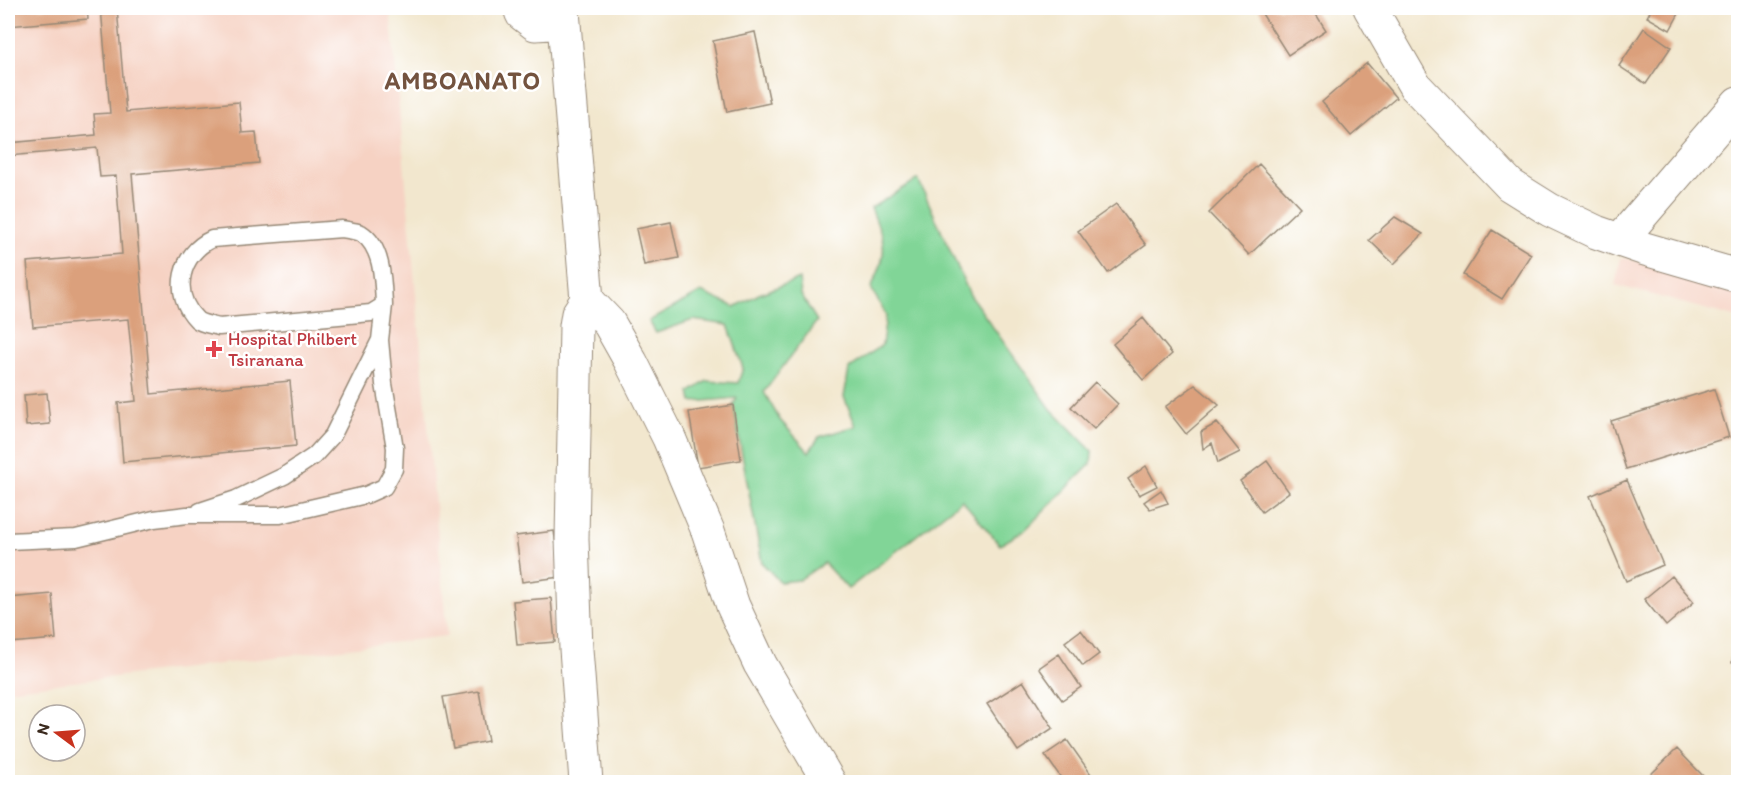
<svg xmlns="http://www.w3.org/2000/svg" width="1746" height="790" font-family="Itim,sans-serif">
  <rect width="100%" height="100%" fill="#fff"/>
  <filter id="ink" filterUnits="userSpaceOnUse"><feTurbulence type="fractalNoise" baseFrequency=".0167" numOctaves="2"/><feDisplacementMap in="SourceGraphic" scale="12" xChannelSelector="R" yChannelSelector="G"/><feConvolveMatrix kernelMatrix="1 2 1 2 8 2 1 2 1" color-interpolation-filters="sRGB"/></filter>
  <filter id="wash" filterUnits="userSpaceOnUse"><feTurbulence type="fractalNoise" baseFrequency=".008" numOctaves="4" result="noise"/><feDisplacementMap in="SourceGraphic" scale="24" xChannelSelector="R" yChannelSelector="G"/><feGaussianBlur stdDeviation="1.35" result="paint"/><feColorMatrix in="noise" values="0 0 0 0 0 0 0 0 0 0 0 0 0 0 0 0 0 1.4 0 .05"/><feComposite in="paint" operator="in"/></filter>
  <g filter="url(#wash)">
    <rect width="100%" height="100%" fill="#f2e7ce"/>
    <!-- built -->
    <path fill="#f6d2c3" d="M8,8h382l57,628 -439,54z
      M1621,257l117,32v29l-123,-33z"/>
    <!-- green -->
    <path fill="#81d597" stroke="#5e805a" stroke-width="1.5" d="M918,179l52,116 81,114 41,42 -1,13 -66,66 -25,15 -38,-45 -114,89 -24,-26 -25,17 -19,2 -18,-19 -29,-158 4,-7 -45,4 -2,-10 17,-11 31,2 5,-15 -15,-43 -35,-5 -37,13 -7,-12 52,-29 34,15 24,-13 40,-15 2,16 16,26 -53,71 16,28 29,32 10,-15 37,-11 -12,-29 5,-28 33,-24 4,-30 -15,-27c18,-36 15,-43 0,-80z"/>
    <g id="blocks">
      <!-- building -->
      <path fill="#dba07b" d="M8,8h79l1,11 -80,7z
        M101,8h16l9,104 113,-10 3,31 14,-1 3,31 -127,11 19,220 139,-13 6,65 -173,16 -5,-59 18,-2 -8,-82 -95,8 -6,-65 95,-8 -6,-78 -16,1 -3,-29 -89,8v-13l88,-8 -2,-21 16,-1z
        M1262,8h50l14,22 -38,25 -29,-46z
        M1652,8h30l-12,22 -23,-13z
        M1644,28l27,19 -25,37 -27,-18z
        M755,32l15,71 -43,9 -14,-71z
        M1367,63l29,35 -45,38 -29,-34z
        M1259,164l41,43 -51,48 -40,-42z
        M1116,204l30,41 -38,28 -30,-42z
        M1395,217l28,17 -29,30 -25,-24z
        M671,222l8,36 -35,7 -8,-36z
        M1492,230l39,24 -29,45 -39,-24z
        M1143,318l29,36 -29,26 -30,-36z
        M1095,382l23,22 -24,25 -23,-22z
        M1195,385l24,20 -33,29 -21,-27z
        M1714,389l15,48 -103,32 -15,-48z
        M47,393l3,31 -24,2 -2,-31z
        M733,405l8,55 -43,7 -9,-55z
        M1217,423l23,29 -22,11 -6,-20 -9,6 -2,-17z
        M1267,461l22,31 -27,20 -22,-31z
        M1146,466l11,20 -18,9 -11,-16z
        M1627,480l36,85 -37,16 -36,-85z
        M1161,490l7,13 -18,6 -6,-7z
        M554,531l6,46 -38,5 -6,-46z
        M1672,576l22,26 -28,24 -22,-27z
        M52,594l4,45 -47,4 -1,-45z
        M551,598l4,44 -38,3 -4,-44z
        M1081,630l18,24 -16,12 -18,-24z
        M1735,641l3,1v22l-6,-1z
        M1059,654l22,33 -19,13 -23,-32z
        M1023,681l30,47 -35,23 -31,-47z
        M479,691l9,50 -35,7 -10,-51z
        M1067,740l26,37 -8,5h-21l-19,-27z
        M1677,749l29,30 -3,3h-51l-5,-4z"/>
    </g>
  </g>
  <g filter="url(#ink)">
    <use href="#blocks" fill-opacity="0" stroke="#968876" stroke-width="1.5"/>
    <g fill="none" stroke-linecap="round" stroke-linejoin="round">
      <!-- service casing -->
      <g stroke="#968876" stroke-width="19">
        <path id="service" d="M342,229c5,1 14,2 19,4 22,14 22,49 23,72l-13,8 -152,14c-7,-2 -17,-3 -22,-7 -27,-27 -16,-67 15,-81z
          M200,511l36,-12 48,-23 30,-20 19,-21 47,-95 4,-35
          M8,541l68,-3 78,-19 33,-4h93l86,-20 18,-8 10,-18 1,-21 -11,-64 -4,-44"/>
      </g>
      <!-- minor casing -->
      <g stroke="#968876" stroke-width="35">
        <path id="minor" d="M520,8l2,6 13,10 16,-1 12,-15
          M1370,8l45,78 95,99 40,25 46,22 49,17 93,27
          M563,11l24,289 22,23 22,39 38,76 39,93 25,75 27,58 69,118
          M1620,240l118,-137
          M586,782l-10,-133 -4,-110 4,-213 2,-12 9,-14"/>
      </g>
      <!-- service -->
      <use href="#service" stroke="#fff" stroke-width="16"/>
      <!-- minor -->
      <use href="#minor" stroke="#fff" stroke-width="33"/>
    </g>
  </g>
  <!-- markers -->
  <path fill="#e0444e" stroke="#fff" stroke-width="2" d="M211 340h6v6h6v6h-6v6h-6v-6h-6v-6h6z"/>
  <g text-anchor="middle" stroke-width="5" stroke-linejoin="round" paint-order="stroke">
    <!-- health labels -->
    <g font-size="18" fill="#be3a42" stroke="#fff" text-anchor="start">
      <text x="228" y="345">Hospital Philbert<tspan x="228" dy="21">Tsiranana</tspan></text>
    </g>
    <!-- district labels -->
    <g font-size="24" font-weight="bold" letter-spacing="1.5" fill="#73533f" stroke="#fff">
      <text x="463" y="89">AMBOANATO</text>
    </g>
  </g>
  <!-- margin -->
  <rect width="1746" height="790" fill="none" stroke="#fff" stroke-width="30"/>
  <!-- north arrow -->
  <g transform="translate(57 733) rotate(286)"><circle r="28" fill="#ffffff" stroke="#b1aaa5" stroke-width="1.5"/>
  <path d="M0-4.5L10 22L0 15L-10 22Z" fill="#c8321e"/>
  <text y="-9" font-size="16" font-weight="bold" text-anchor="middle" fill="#3b2a1e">N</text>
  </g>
</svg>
